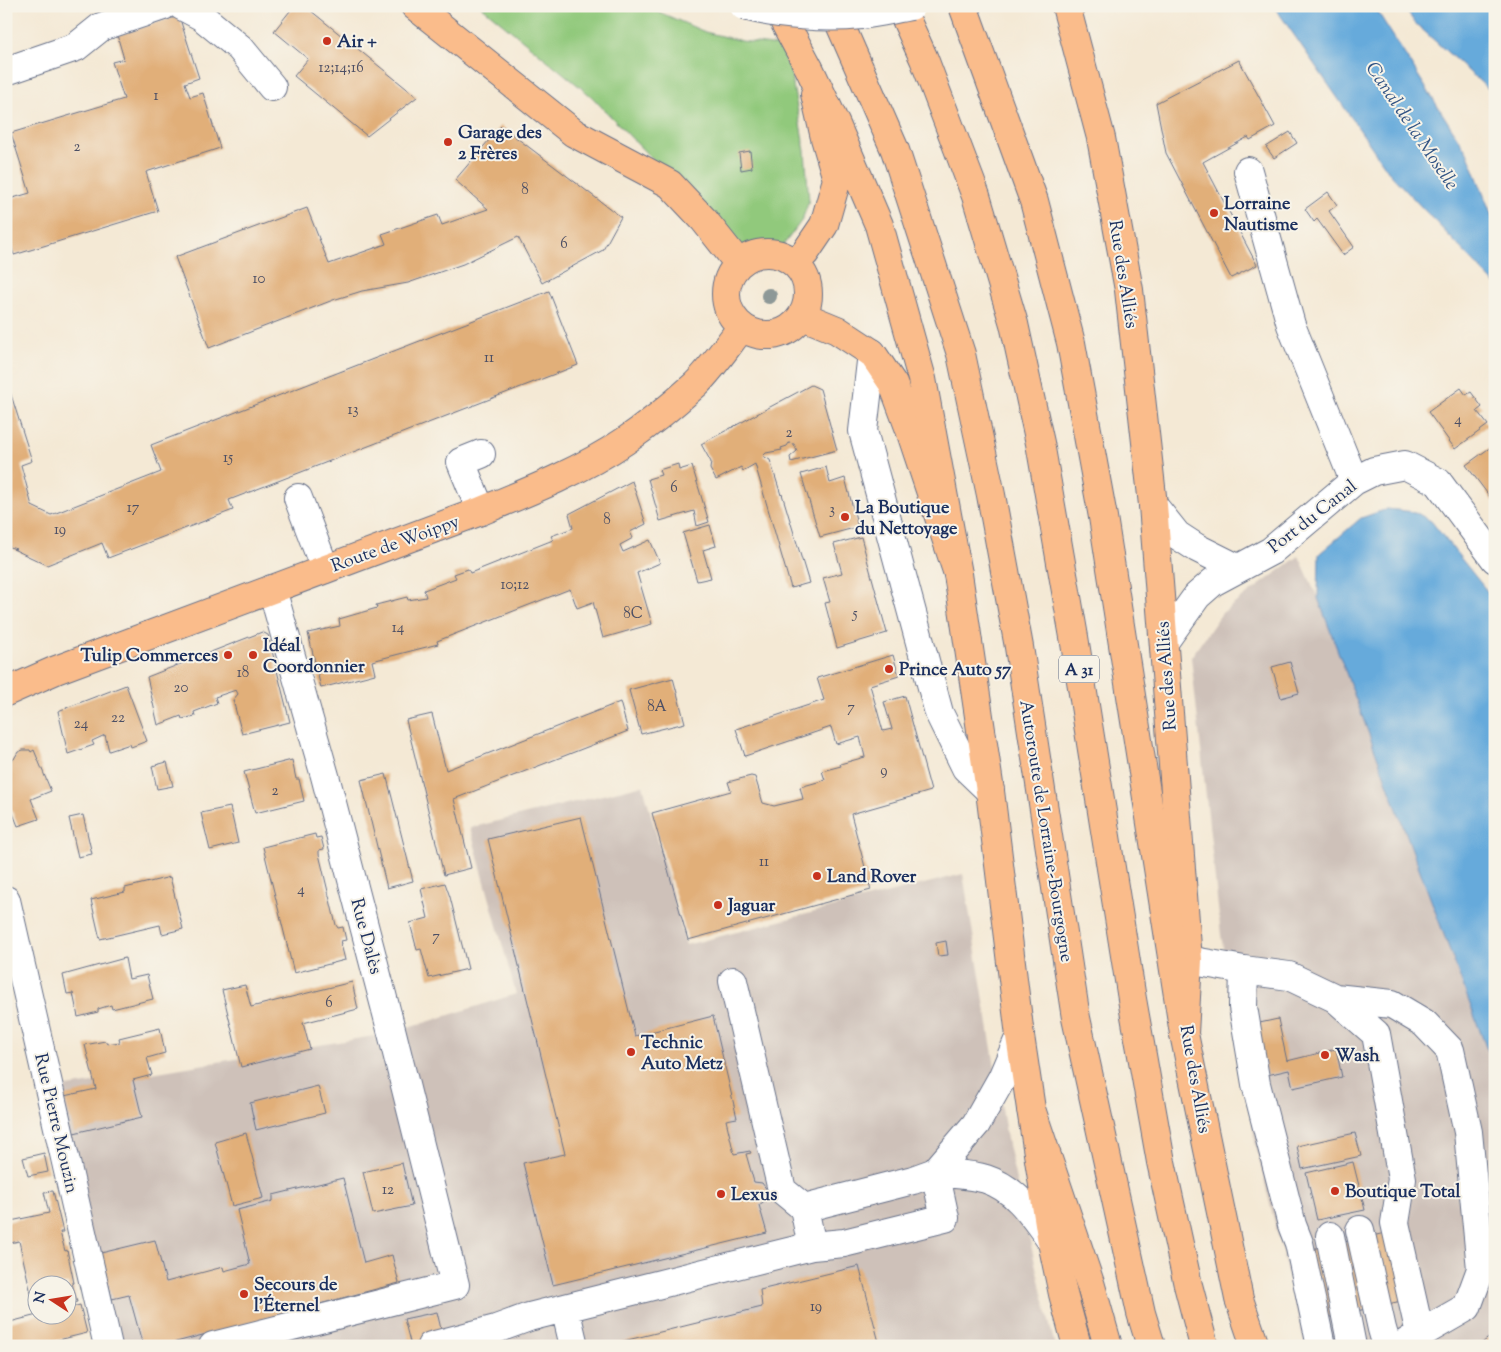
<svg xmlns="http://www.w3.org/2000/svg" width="1501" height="1352" font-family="'Sorts Mill Goudy',serif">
  <rect width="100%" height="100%" fill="#f7f3e8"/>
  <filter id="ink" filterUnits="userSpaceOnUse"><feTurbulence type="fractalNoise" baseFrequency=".02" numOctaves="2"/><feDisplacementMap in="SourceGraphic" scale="10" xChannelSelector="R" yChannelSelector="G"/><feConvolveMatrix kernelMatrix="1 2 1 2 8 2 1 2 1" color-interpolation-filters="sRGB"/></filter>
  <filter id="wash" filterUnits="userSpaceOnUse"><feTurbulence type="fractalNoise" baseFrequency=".0096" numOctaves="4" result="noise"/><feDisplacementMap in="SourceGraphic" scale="20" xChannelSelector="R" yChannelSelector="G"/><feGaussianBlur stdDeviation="1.12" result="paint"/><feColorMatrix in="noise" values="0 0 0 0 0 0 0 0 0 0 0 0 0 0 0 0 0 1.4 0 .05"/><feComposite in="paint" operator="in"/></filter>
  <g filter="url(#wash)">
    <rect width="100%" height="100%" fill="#f4e9d5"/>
    <!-- industrial -->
    <path fill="#cec1b9" d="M1299,556l19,42 168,449 9,14v285h-190l-49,-199 -35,-212 -30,-278 31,-44z
      M643,785l43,160 277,-71 45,271 34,148 13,53h-950l-49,-257 336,-56 124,-39 -46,-166z"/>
    <!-- green -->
    <path fill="#91c97b" stroke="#567c6c" d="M481,6h164l60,26 37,9 44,6 19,104 4,50 -7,19 -26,35 -24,-9 -24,4 -49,-63 -88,-91z"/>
    <!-- water -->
    <path fill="#66aadb" stroke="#406c9c" d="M1274,6h100l94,148 27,70v60l-104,-109z
      M1403,6h92v89l-80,-72z
      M1387,509l28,3 16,9 64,80v460l-9,-14 -168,-449 1,-44 42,-36z"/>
    <g id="blocks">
      <!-- building -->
      <path fill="#e1af79" d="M294,6h11l112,91 -50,39 -73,-60 14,-17 -34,-28z
        M179,16l20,62 -14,5 5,14 13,-4 17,55 -74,24 12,39 -144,44 -8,-25v-30l24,-7 -19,-60 113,-34 -12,-37 12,-3 -7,-24z
        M1239,60l36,66 -25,14 -2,-3 -45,25 54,103 -26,13 -65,-125 -10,-50z
        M501,126l120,91 -18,33 -61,33 -24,-46 -55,27 -55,19 -46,8 -29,9 -124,48 -34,-91 132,-49 22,56 57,-20 -4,-10 56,-19 4,10 46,-16 -33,-29z
        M1290,132l7,11 -23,15 -8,-11z
        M750,151l2,17 -11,2 -2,-17z
        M1328,192l9,13 -8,6 25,36 -11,8 -26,-36 -3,3 -9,-13z
        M549,291l29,74 -349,135 4,10 -125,48 -6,-15 -55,22 -34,-16h3l-10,-3v-167l26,82 -11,4 11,41 19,9 110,-43 -10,-27z
        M811,385l9,4 17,61 -46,12 -1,-5 7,-6 -3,-7 -5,-1 -2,3 -6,2 1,2 -16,3 -3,3 7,4 11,35 1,-1 27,89 -18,5 -36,-124 -12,7 -2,-4 -25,13 -6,-11 1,-7 -10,-18z
        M1461,388l5,7 5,-3 11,15 -5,4 11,14 -33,24 -27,-37z
        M1495,444v56l-2,1 -27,-36z
        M678,464l1,6 13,-4 17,56 -12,4 -3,-15 -34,10 -12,-42 13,-4 -2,-5z
        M826,467l4,16 15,-5 13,49 -38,10 -19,-63z
        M632,481l14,43 -16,8 3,6 -13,7 3,7 27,-12 10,23 -23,10 15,51 -49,14 -10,-36 -16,6 -7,-19 -133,52 1,3 -66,17 3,13 -54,14 -13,-55 32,-7 -1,-7 38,-11 -1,-3 31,-8 1,3 18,-3 -2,-7 32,-12 -2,-4 14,-5 2,4 83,-33 -2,-4 22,-8 -4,-14z
        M710,525l6,21 -13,4 8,28 -14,3 -14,-48z
        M861,537l26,96 -50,15 -12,-45 5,-1 -7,-24 19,-5 -8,-29z
        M262,632l6,3 22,87 -48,12 -9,-34 5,-6 -2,-4 -21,7 2,6 -23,9 1,4 -13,3 -1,-3 -23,9 -11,-48z
        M893,655l6,21 -29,9 13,46 9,-2 -8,-27 21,-6 26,95 -80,23 20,76 -183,50 -36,-127 79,-22 -3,-9 23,-6 4,1 8,26 11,3 29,-7 -3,-12 25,-7 -3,-9 19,-5 -1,-2 25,-7 -5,-20 -24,7 -5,-17 -86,29 -9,-27 88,-29 -7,-22z
        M1290,662l9,31 -18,5 -9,-31z
        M673,678l12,45 -44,11 -12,-44z
        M126,685l21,56 -16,6 -1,-3 -21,7 -4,-16 -13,6 2,4 -26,9 -10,-43z
        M620,702l8,29 -174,68 17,69 -27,7 -38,-155 26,-6 14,56z
        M23,750h7l1,2 3,-2 17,41 -20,8 8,20 -21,7 -12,-30v-34l8,-3 4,-7z
        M292,760l4,19h3l5,22 -49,12 -11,-41z
        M167,762l6,24 -16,3 -5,-23z
        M386,774l27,107 -26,7 -26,-108z
        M230,807l8,36 -28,7 -9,-37z
        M83,815l9,39 -14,3 -9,-39z
        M581,817l54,219 78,-20 24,102 -11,2 8,34 16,-3 1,2 -5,1 8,28 8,1 5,7 -1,10 -7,5 8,28 -214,52 -30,-122 42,-9 -77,-315z
        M315,834l1,4 5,-1 3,12 -5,1v4l17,71 2,3 5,-1 3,13 -5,1 1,3h-1l4,16 -51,13 -31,-126z
        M170,877l13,52 -21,5 -2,-9 -60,14 -9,-39 34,-8v-4z
        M445,883l5,14 18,72 -39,9 -8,-29 -4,1 -7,-27 18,-5 -7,-29z
        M946,941l2,14 -10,1 -2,-13z
        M125,958l4,21 18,-4 6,24 -41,10 -1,-4 -13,4v3l-20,5 -5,-24 -6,1 -4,-19z
        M352,982l6,27 -55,14 7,26 -69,18 -19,-77 23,-5 6,22z
        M1278,1019l9,42 49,-12 6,28 -49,11 -4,-18 -22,5 -12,-51z
        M160,1028l5,25 -18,5 5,17 -19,5 9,37 -68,16 -10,-37 32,-7 -11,-44 20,-4 2,3 13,-2 -1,-4z
        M318,1086l7,27 -69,17 -6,-27z
        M246,1133l17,65 -31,8 -17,-64z
        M1355,1133l6,23 -59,13 -5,-23z
        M44,1153l4,19 -20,4 -5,-18z
        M1353,1162l12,48 -48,10 -11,-47z
        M402,1163l10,43 -39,8 -10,-42z
        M343,1178l21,85 28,-8 7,28 -238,63h-18l-14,-51 -17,4 -11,-46 54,-13 11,42 57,-15 1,4 26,-7 -13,-54 36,-9v-6z
        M53,1191l10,41h-3l5,19 2,-1 7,33h-2l5,19 -9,2v-20h-30v27h-3l-16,-70 -13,3v-22l43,-9 -5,-21z
        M1395,1231l15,68 -93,21 -15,-69z
        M859,1266l21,80h-277l159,-39 -2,-17z
        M80,1305l7,28 -53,13h-28v-23l35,-9h27v-6z
        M437,1312l8,34h-34l-7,-27z
        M1495,1333v13h-17z"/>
    </g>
  </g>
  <g filter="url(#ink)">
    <use href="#blocks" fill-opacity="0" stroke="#677088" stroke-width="1"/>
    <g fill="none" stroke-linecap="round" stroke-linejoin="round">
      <!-- minor casing -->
      <g stroke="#677088" stroke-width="30">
        <path id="minor" d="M182,6l19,10 39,32 32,39
          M6,71l70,-24 25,-20 62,-21
          M1248,171l43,154 63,156
          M872,353l-9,78 76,282 27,55 24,23
          M481,454l-20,8 20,49
          M298,498l27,71
          M1153,505l24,30 20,13 40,20
          M1164,642l33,-46 16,-14 58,-31 83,-70 20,-10 31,-6 33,17 57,77
          M6,900l102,446
          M1188,960l56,10 -1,37 13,77 36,141 7,18 22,103
          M1244,970l45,6 46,22 41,36 26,145 -7,44 25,111 -19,12
          M733,981l49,209 22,18
          M1335,998l57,6 32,19 26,27 18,82 13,137 -14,38 -47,27
          M935,1172c16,2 35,2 51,7 31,10 48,38 66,63
          M1360,1230l22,99 5,17
          M1330,1236l22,110
          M812,1246l-8,-38 109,-28 22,-8 41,-48 26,-46 18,-42
          M565,1308l9,38
          M213,1346l242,-61 -63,-252 -67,-257 -53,-187
          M431,1346l65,-17 33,-12 283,-71 32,-3 101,-25 -10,-46"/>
      </g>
      <!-- major casing -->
      <g stroke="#677088" stroke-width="30">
        <path id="major" d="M415,6l159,127 96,51 34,36 35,44
          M1066,6l35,132 28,152 24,215 35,455 -4,74 55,265 16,47
          M726 294a41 41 0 1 1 82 0a41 41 0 1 1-82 0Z
          M794,262l11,-9 19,-28 13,-46 -12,-41 -10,-44
          M803,316l34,14 35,23 21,31 16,43 49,147 32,217 30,245 11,73 21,133 11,52 14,52
          M6,692l50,-22 425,-159c47,-19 102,-41 144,-70 25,-17 49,-37 71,-57 17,-17 31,-38 46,-57"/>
      </g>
      <!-- highway casing -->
      <g stroke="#677088" stroke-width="30">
        <path id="highway" d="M776,6l33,62 27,57 43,100 43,154 36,195
          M832,6l63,144 66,204 30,141 28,152 57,371 65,295 10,33
          M900,6l24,53 52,137 38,128 26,119 34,194 58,362 29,163 27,123 16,61
          M963,6l71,195 37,142 32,174 81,517
          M1031,1109l60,177 17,60"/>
      </g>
      <!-- minor -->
      <use href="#minor" stroke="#fff" stroke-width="28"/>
      <!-- major -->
      <use href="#major" stroke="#fabc8b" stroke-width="28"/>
      <!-- highway -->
      <use href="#highway" stroke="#fabc8b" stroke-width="28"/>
      <!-- minor-bridge casing -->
      <g stroke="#677088" stroke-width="30" stroke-linecap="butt">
        <path id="minor-bridge" d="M744,6c34,9 82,13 117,9 16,-2 33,-6 50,-9"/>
      </g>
      <!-- minor-bridge -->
      <use href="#minor-bridge" stroke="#fff" stroke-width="28"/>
    </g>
    <!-- trees -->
    <circle fill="#8d9897" cx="769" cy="296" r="8"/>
  </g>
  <!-- markers -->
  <g fill="#c8321e" stroke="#f7f3e8" stroke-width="2">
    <circle cx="327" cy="41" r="5"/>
    <circle cx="448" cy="142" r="5"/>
    <circle cx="1214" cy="213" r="5"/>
    <circle cx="845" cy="517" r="5"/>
    <circle cx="228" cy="655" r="5"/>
    <circle cx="253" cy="655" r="5"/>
    <circle cx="889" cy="669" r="5"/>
    <circle cx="817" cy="876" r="5"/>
    <circle cx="718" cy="905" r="5"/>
    <circle cx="631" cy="1052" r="5"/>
    <circle cx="1325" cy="1055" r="5"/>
    <circle cx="1335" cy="1191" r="5"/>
    <circle cx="721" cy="1194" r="5"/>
    <circle cx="244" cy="1294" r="5"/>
  </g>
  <g text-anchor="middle" stroke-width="4" stroke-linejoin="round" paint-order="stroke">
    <!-- number labels -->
    <g font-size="15" fill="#4c4f65">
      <text x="341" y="72">12;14;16</text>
      <text x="156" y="100">1</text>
      <text x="77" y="151">2</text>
      <text x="525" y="194">8</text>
      <text x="564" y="248">6</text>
      <text x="259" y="283">10</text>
      <text x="489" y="362">11</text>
      <text x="353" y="414">13</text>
      <text x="1458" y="424">4</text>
      <text x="789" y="437">2</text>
      <text x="228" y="462">15</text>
      <text x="674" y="492">6</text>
      <text x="133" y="512">17</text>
      <text x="832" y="514">3</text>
      <text x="607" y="524">8</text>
      <text x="60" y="534">19</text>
      <text x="515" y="589">10;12</text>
      <text x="633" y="618">8C</text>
      <text x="855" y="618">5</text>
      <text x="398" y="632">14</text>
      <text x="243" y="677">18</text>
      <text x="181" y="692">20</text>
      <text x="657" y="711">8A</text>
      <text x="851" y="712">7</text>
      <text x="118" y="722">22</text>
      <text x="81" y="728">24</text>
      <text x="884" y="775">9</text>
      <text x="275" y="795">2</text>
      <text x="764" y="866">11</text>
      <text x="301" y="894">4</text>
      <text x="436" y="941">7</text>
      <text x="329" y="1007">6</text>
      <text x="388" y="1194">12</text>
      <text x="816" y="1311">19</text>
    </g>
    <!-- shield labels -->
    <rect fill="#f7f3e8" stroke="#5d6a87" stroke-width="1" x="1059" y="655.5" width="40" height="27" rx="4"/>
    <g font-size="16" font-weight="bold" fill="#1b2f5e">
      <text x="1079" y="675">A 31</text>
    </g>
    <!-- poi labels -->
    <g font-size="18" font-weight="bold" fill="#1b2f5e" stroke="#f7f3e8" text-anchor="start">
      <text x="337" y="47">Air +</text>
      <text x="458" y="138">Garage des<tspan x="458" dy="21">2 Frères</tspan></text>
      <text x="1224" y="209">Lorraine<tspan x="1224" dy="21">Nautisme</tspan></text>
      <text x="855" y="513">La Boutique<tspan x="855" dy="21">du Nettoyage</tspan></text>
      <text x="263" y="651">Idéal<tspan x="263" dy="21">Coordonnier</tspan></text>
      <text x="218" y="661" text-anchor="end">Tulip Commerces</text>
      <text x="899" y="675">Prince Auto 57</text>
      <text x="827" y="882">Land Rover</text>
      <text x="728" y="911">Jaguar</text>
      <text x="641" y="1048">Technic<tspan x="641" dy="21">Auto Metz</tspan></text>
      <text x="1335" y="1061">Wash</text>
      <text x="1345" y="1197">Boutique Total</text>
      <text x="731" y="1200">Lexus</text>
      <text x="254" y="1290">Secours de<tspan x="254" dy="21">l’Éternel</tspan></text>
    </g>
    <!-- street labels -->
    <g font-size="18" fill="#1b2f5e" stroke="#f7f3e8">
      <text transform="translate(1124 274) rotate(81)" y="6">Rue des Alliés</text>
      <text transform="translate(1312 516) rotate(-38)" y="6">Port du Canal</text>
      <text transform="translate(395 543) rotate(-20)" y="6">Route de Woippy</text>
      <text transform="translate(1166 676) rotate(-94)" y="6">Rue des Alliés</text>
      <text transform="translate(1047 831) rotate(81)" y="6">Autoroute de Lorraine-Bourgogne</text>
      <text transform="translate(367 936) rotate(75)" y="6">Rue Dalès</text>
      <text transform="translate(1196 1079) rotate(80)" y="6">Rue des Alliés</text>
      <text transform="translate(57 1123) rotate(77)" y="6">Rue Pierre Mouzin</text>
    </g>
    <!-- water labels -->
    <g font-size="19" font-style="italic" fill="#325484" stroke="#f7f3e8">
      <text transform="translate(1413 125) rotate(56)" y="7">Canal de la Moselle</text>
    </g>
  </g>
  <!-- margin -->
  <rect width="1501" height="1352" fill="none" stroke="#f7f3e8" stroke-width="25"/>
  <!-- north arrow -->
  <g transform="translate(52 1300) rotate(282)"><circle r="24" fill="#f7f3e8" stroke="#9fa5b1"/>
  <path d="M0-4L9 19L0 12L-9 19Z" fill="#c8321e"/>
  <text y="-8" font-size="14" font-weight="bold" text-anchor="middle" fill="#1b2f5e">N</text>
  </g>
</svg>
